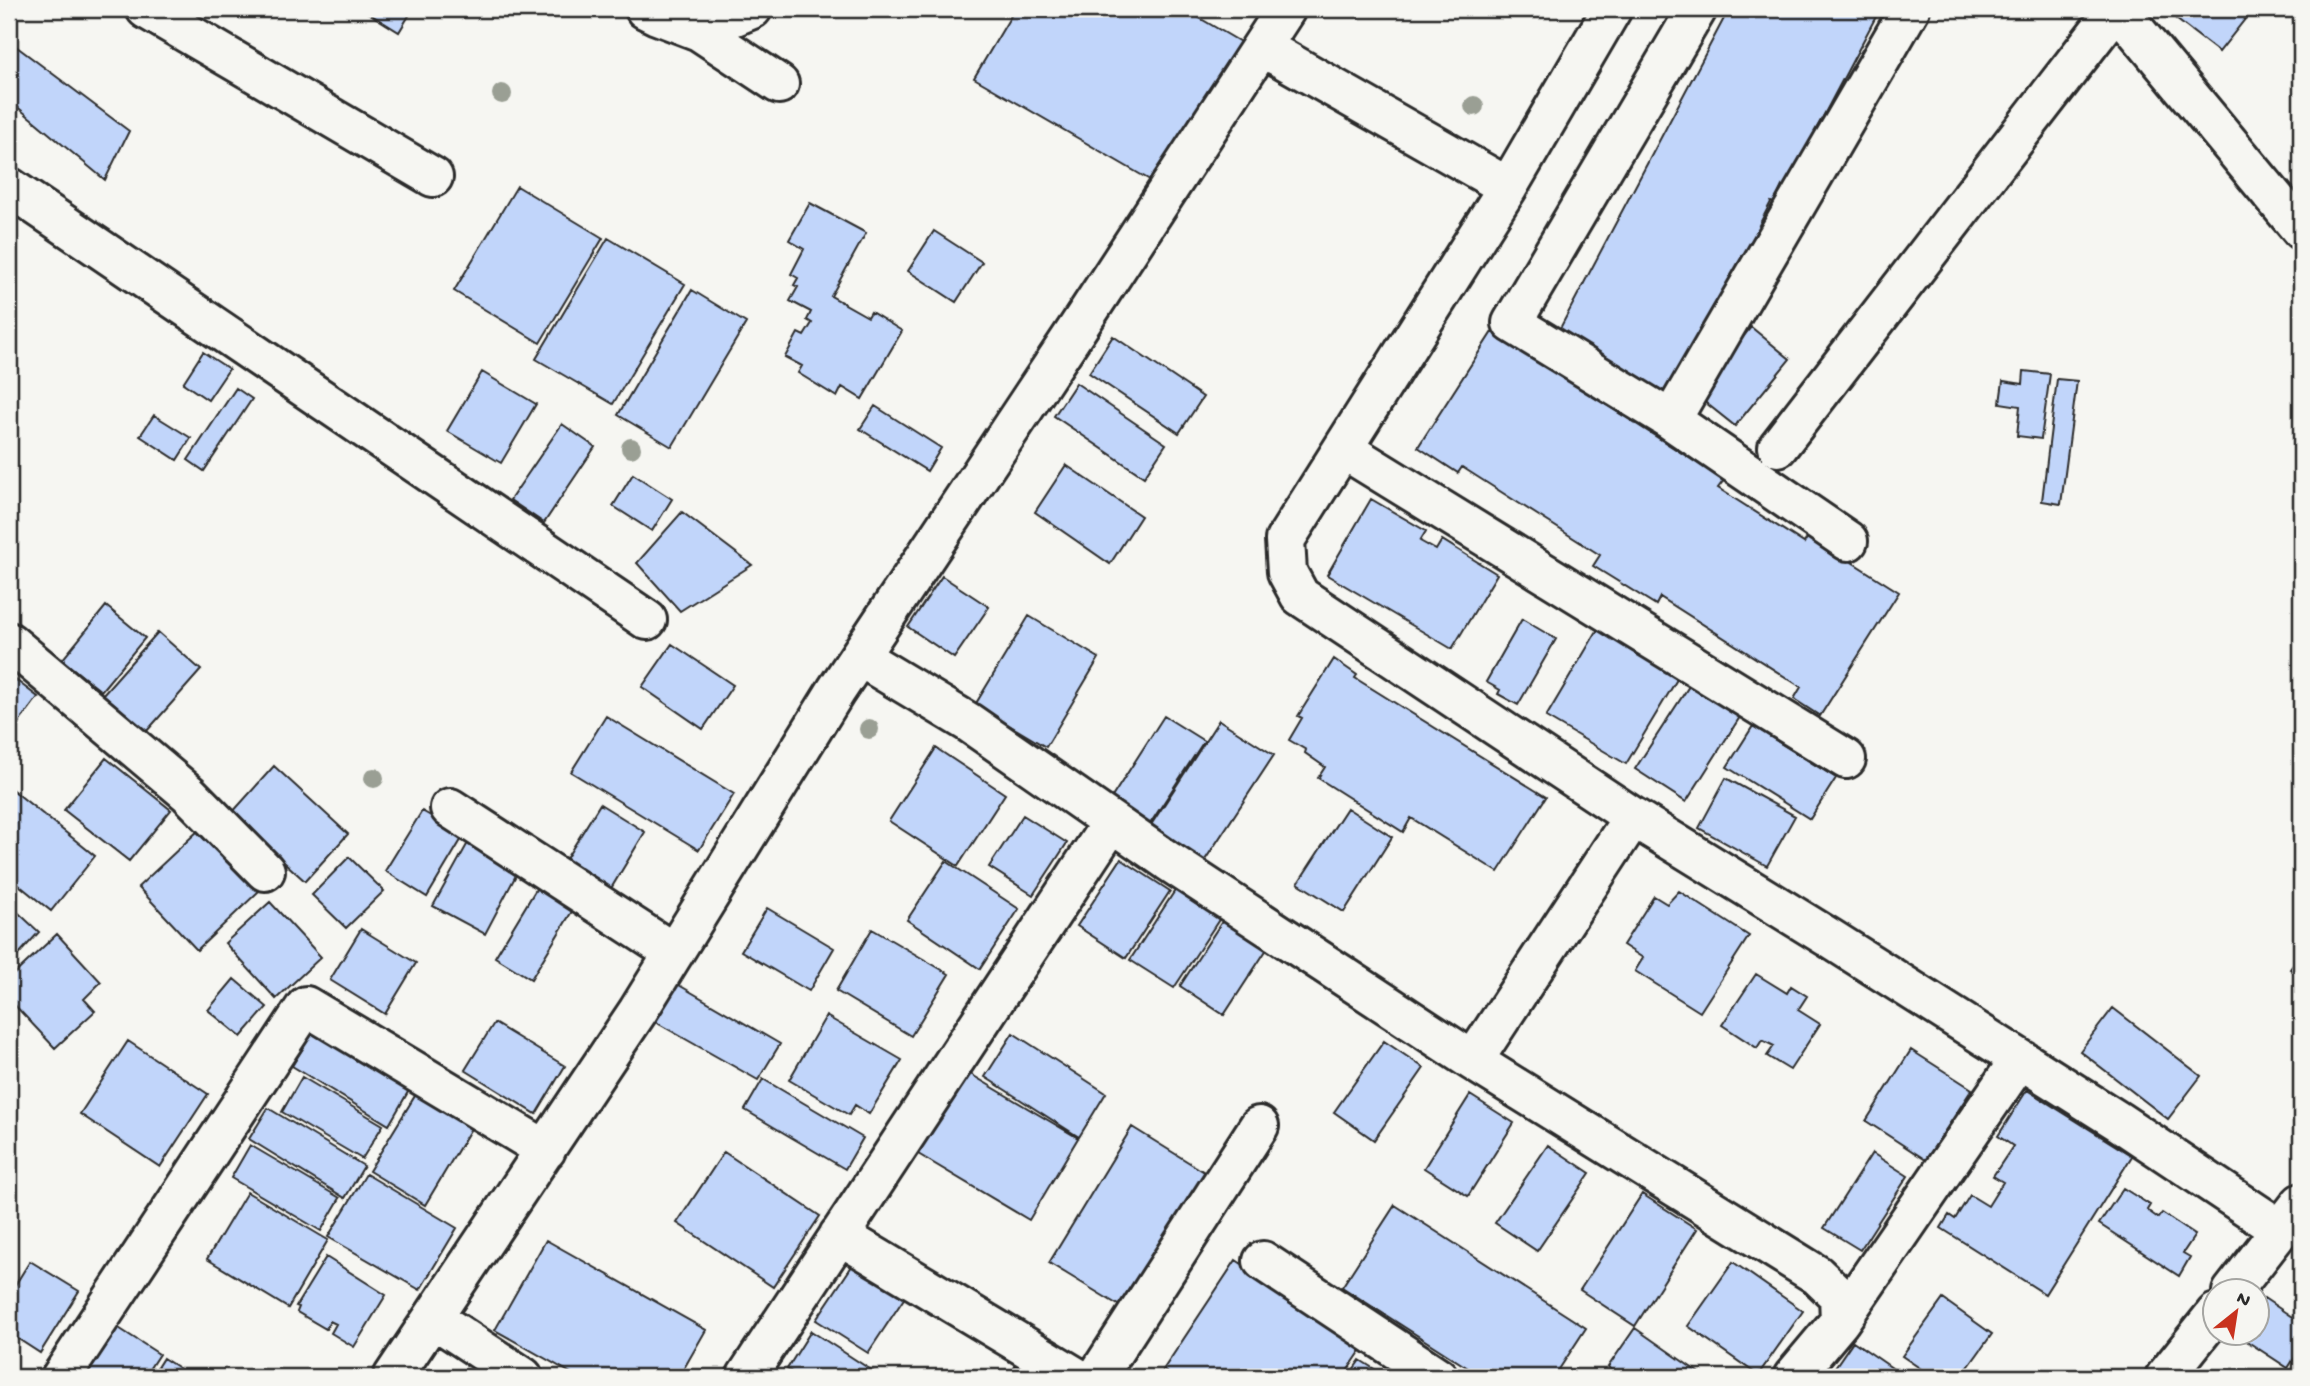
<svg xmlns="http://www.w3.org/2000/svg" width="2310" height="1386" font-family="'Gochi Hand',sans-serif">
  <rect width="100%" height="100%" fill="#f6f6f2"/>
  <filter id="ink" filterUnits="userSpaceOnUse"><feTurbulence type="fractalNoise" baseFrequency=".0143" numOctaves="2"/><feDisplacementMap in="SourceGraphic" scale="14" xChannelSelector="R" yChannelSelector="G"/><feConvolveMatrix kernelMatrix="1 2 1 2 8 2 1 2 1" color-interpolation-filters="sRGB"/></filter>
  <g filter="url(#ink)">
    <!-- building -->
    <path fill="#c1d5fa" stroke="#2b2b2b" stroke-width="2" d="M362,9h51l-14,23z
      M1015,9h169l65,38 -87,140 -188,-109z
      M1729,9h151l-82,155 -9,26 -7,-4 -8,17 -3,-1 -12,23 7,4 -97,165 -112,-60z
      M2163,9h90l-34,43z
      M9,41l120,90 -24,49 -96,-80z
      M517,186l86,52 -63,105 -86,-52z
      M810,203l56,30 -35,63 37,21 3,-5 31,19 -40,68 -20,-12 -5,10 -39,-24 4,-7 -17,-9 13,-24 6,3 8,-13 -5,-3 4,-8 -21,-11 8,-14 -4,-2 4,-7 -7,-4 13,-25 -15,-9z
      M934,231l48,31 -26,40 -48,-31z
      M608,238l77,46 -72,120 -77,-45z
      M692,290l54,33 -74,124 -54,-32z
      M1751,327l39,32 -55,67 -39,-31z
      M1492,332l232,148 -6,8 86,55 5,-8 90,57 -79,124 -26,-17 7,-12 -141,-90 -4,8 -63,-39 7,-11 -138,-88 -4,6 -40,-26z
      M1113,336l90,61 -24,36 -90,-60z
      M203,352l26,17 -21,31 -25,-17z
      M2024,371l26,3 -9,65 -24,-3 3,-30 -20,-3 3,-22 20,3z
      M482,372l54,32 -35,59 -54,-32z
      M2057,379l20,2 -16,123 -19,-3z
      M1076,383l90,61 -22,33 -90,-61z
      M236,388l16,11 -48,72 -16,-11z
      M875,406l66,42 -14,23 -67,-42z
      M154,415l37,23 -14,22 -37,-24z
      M562,424l33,23 -51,76 -34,-23z
      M1066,465l75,51 -31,48 -75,-52z
      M633,474l39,25 -20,32 -39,-25z
      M1371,499l55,32 -6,10 16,9 6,-10 55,34 -45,75 -125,-74z
      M682,512l70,53 -72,46 -43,-48z
      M942,576l47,31 -35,51 -46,-31z
      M106,606l39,32 -44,53 -39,-31z
      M1029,616l70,42 -53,89 -71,-42z
      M1522,619l34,20 -38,66 -20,-11 2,-4 -14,-8z
      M1604,619l81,47 -59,98 -80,-47z
      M158,632l43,38 -55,62 -43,-38z
      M672,644l61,41 -30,44 -61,-42z
      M1334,659l23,16 -2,3 191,119 -48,75 -87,-54 -8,14 -85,-54 7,-11 -20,-14 1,-3 -17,-10 13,-22 -4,-2z
      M9,675l29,22 -29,39z
      M1695,677l50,32 -59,93 -51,-33z
      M606,716l128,78 -35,56 -128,-78z
      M1164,716l40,25 -58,89 -39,-25z
      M1219,720l55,35 -71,108 -54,-35z
      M1753,726l83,52 -26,41 -83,-52z
      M936,748l69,46 -47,72 -69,-45z
      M106,758l65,52 -42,51 -65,-51z
      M274,766l74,68 -43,47 -74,-67z
      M1726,778l69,38 -28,50 -68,-38z
      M9,787l86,69 -44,55 -42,-34z
      M600,804l45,28 -38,63 -46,-28z
      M1347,808l45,29 -48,75 -46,-29z
      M422,811l42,24 -37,62 -42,-26z
      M1023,815l44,28 -34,52 -44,-28z
      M200,829l59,62 -62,59 -59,-63z
      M474,832l50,28 -39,74 -52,-28z
      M349,857l35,34 -38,37 -34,-33z
      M1121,859l49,32 -44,67 -49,-32z
      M946,861l73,48 -39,60 -73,-49z
      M541,881l36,22 -46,76 -36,-22z
      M1176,889l44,29 -46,70 -44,-28z
      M1679,891l70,45 -49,76 -65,-41 8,-13 -20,-13 31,-49 13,8z
      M270,902l51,55 -45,42 -51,-56z
      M9,904l30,28 -30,33z
      M767,908l67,40 -25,43 -68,-40z
      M1223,920l44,29 -43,66 -44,-29z
      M361,929l55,34 -31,51 -55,-34z
      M872,929l77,45 -38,62 -75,-45z
      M57,934l44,48 -17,17 11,12 -40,37 -46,-49v-20z
      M2301,954v24l-11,-9z
      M1756,974l31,19 4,-7 16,10 -9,14 22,14 -30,46 -23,-14 7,-10 -12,-6 -5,8 -35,-23z
      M234,979l33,28 -26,30 -33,-27z
      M672,981l108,63 -22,36 -108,-61z
      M2113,1008l88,68 -33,43 -88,-68z
      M826,1016l76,44 -33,54 -14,-9 -6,10 -60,-35z
      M494,1023l71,43 -29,48 -71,-44z
      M316,1026l96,59 -23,40 -97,-59z
      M1013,1033l93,60 -27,44 -94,-60z
      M128,1041l80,53 -48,73 -80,-53z
      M1384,1041l40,27 -50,72 -40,-28z
      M1911,1050l61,39 -46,71 -60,-39z
      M962,1069l116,69 -49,82 -116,-69z
      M302,1077l81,48 -21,34 -80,-47z
      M763,1079l100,59 -18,31 -100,-59z
      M2027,1090l105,66 -87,138 -104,-66 8,-13 6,4 15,-24 18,11 15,-24 -10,-6 20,-30 -15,-10z
      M418,1091l55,34 -48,80 -56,-34z
      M1470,1095l44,28 -46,73 -44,-28z
      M268,1108l96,58 -19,32 -96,-59z
      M1132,1127l74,46 -83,135 -74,-45z
      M250,1145l90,53 -19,33 -90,-53z
      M1548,1145l42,28 -53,78 -42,-28z
      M724,1152l96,64 -47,71 -96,-64z
      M1872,1153l36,23 -48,74 -36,-22z
      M366,1174l91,54 -37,62 -92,-53z
      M2123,1188l27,17 -3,5 11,8 4,-5 33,22 -12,18 7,4 -11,19 -80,-52z
      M247,1192l81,48 -40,68 -81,-49z
      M1642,1194l55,35 -62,97 -55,-36z
      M1395,1205l191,123 -32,49h-72l-140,-90z
      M546,1240l160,90 -27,47h-101l-83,-47z
      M326,1257l60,38 -32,52 -23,-14 5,-9 -6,-3 -4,8 -29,-17 2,-5 -3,-1z
      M1236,1260l128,86 -21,31h-169l-11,-7z
      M30,1261l49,30 -39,62 -31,-20v-38z
      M1733,1262l70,49 -45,64 -70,-49z
      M854,1263l51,34 -37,56 -52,-33z
      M2264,1298l37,25v25l-13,20 -49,-32 1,-2h18v-26z
      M1943,1299l49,35 -31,43h-28l-31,-21z
      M114,1325l45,29 -15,23h-64z
      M1635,1328l70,49h-83l-14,-10z
      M811,1331l71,46h-82l-13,-8z
      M1853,1341l52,36h-68l-6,-4z
      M163,1358l30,19h-42z
      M1020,1359l26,18h-38z
      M1360,1360l27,17h-39z"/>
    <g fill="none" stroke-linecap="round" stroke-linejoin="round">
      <!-- minor casing -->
      <g stroke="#2b2b2b" stroke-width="44">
        <path id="minor" d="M146,9l287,168
          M645,9l12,6 42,16 80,53
          M1612,9l-104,178 -223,353 2,32 13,24 333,221 198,122 287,182 162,108
          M1697,9l-185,314 159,97 177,121
          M2118,9l183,221
          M699,31l53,-22
          M1262,47l246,140
          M9,187l638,433
          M1671,420l239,-411
          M1778,447l338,-438
          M1343,449l503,310
          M9,642l179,151 77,78
          M860,657l108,65 200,139 305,200 344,214 22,21 1,25 -47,56
          M450,808l224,145
          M1473,1061l160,-244
          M839,1235l237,142
          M1263,1261l175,116
          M2232,1292l69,-89
          M433,1318l90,59
          M1840,1321l180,-262
          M61,1377l245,-371 240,144
          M393,1377l245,-366 198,-320 243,-365 207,-317
          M746,1377l366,-555
          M1097,1377l162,-251
          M2165,1377l51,-64"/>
      </g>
      <!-- minor -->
      <use href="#minor" stroke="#f6f6f2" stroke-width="38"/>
    </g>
    <!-- trees -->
    <g fill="#9a9f94">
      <circle cx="502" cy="94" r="10"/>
      <circle cx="1474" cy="106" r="10"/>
      <circle cx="631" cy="448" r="10"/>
      <circle cx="869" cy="729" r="10"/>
      <circle cx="374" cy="778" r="10"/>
    </g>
  </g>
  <!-- margin -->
  <rect width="2310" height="1386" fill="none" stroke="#f6f6f2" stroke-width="35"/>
  <rect x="18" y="18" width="2275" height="1351" fill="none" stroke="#2b2b2b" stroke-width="2.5" filter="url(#ink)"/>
  <!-- north arrow -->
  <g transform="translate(2236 1312) rotate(30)"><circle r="33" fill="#f6f6f2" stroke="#a5a5a2" stroke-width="2"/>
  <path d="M0-5L12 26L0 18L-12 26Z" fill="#c8321e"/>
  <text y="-10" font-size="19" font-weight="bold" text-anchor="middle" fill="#2b2b2b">N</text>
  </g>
</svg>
